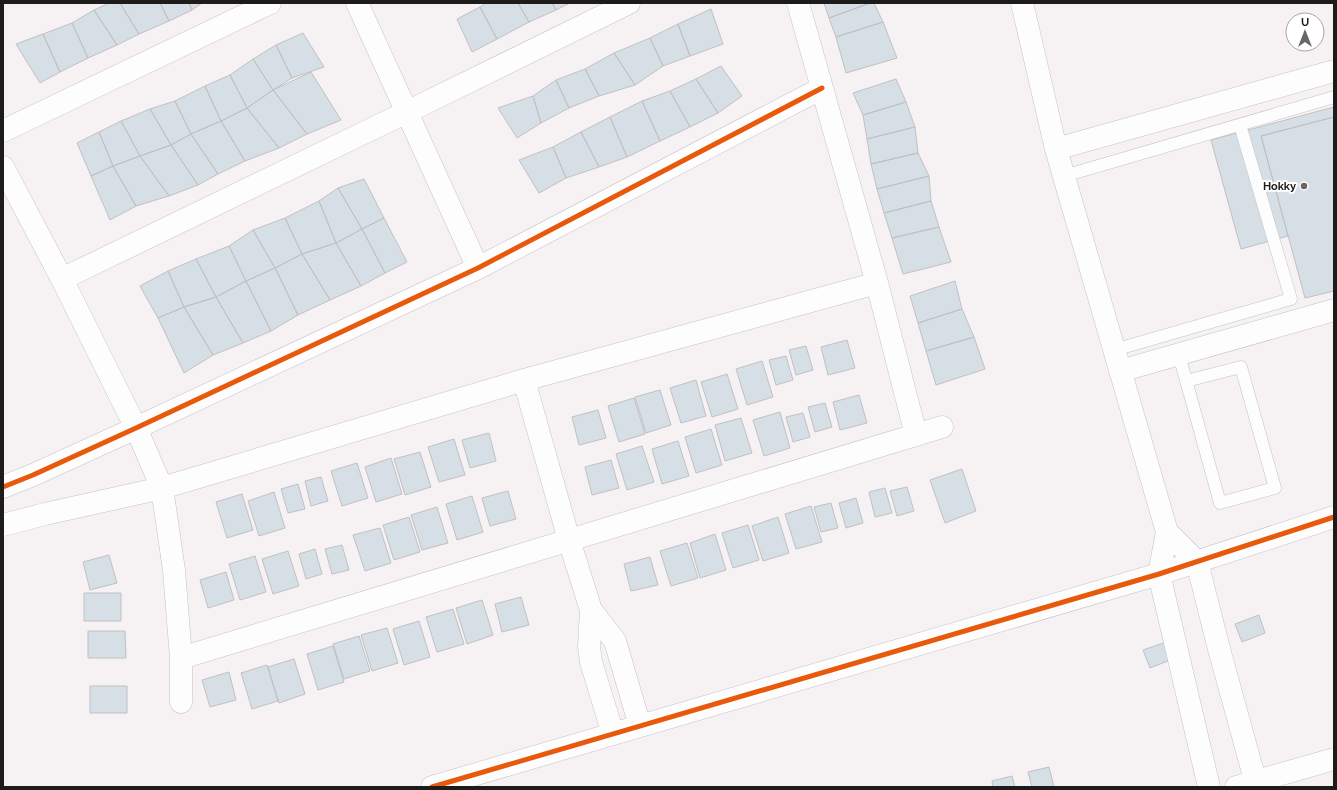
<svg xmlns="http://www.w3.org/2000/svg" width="1337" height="790" font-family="Raleway,sans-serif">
  <rect width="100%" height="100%" fill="#f6f1f2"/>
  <!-- building -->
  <path fill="#d6dfe6" stroke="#c1c0c2" d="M109,3h11l19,31 -22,11 -23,-35z
    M120,3h40l9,18 -30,13z
    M160,3h29l3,7 -23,11z
    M189,3h13l-10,7z
    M486,3h32l11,19 -32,17 -17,-32z
    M518,3h34l4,7 -27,12z
    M552,3h18l-14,7z
    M824,3h46l-41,15z
    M870,3h4l9,19 -47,15 -7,-19z
    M480,7l17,32 -25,13 -15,-33z
    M711,9l12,35 -33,12 -12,-32z
    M94,10l23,35 -29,13 -16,-35z
    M883,22l14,36 -51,15 -10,-36z
    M72,23l16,35 -28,14 -17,-38z
    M678,24l12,32 -27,10 -13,-28z
    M303,33l21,34 -32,11 -16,-33z
    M43,34l17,38 -20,11 -24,-39z
    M650,38l13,28 -28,19 -21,-32z
    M276,45l16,33 -19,12 -20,-31z
    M614,53l21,32 -36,11 -14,-27z
    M253,59l20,31 -26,18 -17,-33z
    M721,66l21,30 -24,17 -22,-34z
    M585,69l14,27 -30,12 -13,-28z
    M311,72l30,48 -34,14 -34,-44z
    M230,75l17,33 -26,13 -16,-35z
    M696,79l22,34 -28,14 -20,-36z
    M896,79l10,23 -43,13 -10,-22z
    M556,80l13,28 -28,15 -8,-27z
    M205,86l16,35 -30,13 -16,-33z
    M273,90l34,44 -28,14 -32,-40z
    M670,91l20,36 -30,14 -18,-40z
    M533,96l8,27 -24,15 -19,-30z
    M175,101l16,33 -20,11 -21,-36z
    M642,101l18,40 -33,16 -17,-40z
    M906,102l9,25 -48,12 -4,-24z
    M1334,107v10l-73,19 27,100 -47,13 -30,-109z
    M247,108l32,40 -34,13 -24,-40z
    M150,109l21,36 -31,11 -19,-35z
    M610,117l17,40 -28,10 -18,-35z
    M1334,117v174l-29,7 -44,-162z
    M121,121l19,35 -27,10 -14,-34z
    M221,121l24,40 -27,13 -27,-40z
    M915,127l3,26 -47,11 -4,-25z
    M99,132l14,34 -22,10 -14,-33z
    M581,132l18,35 -33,11 -13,-31z
    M191,134l27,40 -20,11 -27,-40z
    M171,145l27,40 -29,11 -29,-40z
    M553,147l13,31 -27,15 -20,-33z
    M918,153l11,23 -52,13 -6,-25z
    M140,156l29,40 -33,10 -23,-40z
    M113,166l23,40 -26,14 -19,-44z
    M929,176l2,25 -47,12 -7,-24z
    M364,179l20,39 -22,11 -24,-41z
    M338,188l24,41 -26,14 -17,-42z
    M319,201l17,42 -34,11 -17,-36z
    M931,201l8,26 -47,11 -8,-25z
    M285,218l17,36 -27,14 -22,-38z
    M384,218l23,44 -22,11 -23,-44z
    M939,227l12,35 -48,12 -11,-36z
    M362,229l23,44 -24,13 -25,-43z
    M253,230l22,38 -29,13 -17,-35z
    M336,243l25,43 -31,14 -28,-46z
    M229,246l17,35 -30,16 -20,-38z
    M302,254l28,46 -32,15 -23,-47z
    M196,259l20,38 -32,10 -16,-36z
    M275,268l23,47 -27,16 -25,-50z
    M168,271l16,36 -26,11 -18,-32z
    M246,281l25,50 -28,12 -27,-46z
    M955,281l7,28 -44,14 -8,-27z
    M216,297l27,46 -30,12 -29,-48z
    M184,307l29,48 -29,18 -26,-55z
    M962,309l12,28 -48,14 -8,-28z
    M974,337l11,32 -49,16 -10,-34z
    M847,340l8,28 -27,7 -7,-28z
    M806,346l7,24 -17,5 -7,-25z
    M786,356l7,24 -17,5 -7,-25z
    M762,361l11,36 -26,8 -11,-36z
    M727,374l11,35 -26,8 -11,-35z
    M696,380l10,36 -25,7 -11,-35z
    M660,390l11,35 -25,8 -11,-36z
    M859,395l8,28 -27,7 -7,-28z
    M634,398l11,36 -26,8 -11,-36z
    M825,403l7,24 -17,5 -7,-25z
    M598,410l8,28 -27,7 -7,-28z
    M780,412l10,36 -26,8 -11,-36z
    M803,413l7,24 -17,5 -7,-25z
    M741,418l11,35 -27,8 -10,-36z
    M711,429l11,36 -26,8 -11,-36z
    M489,433l7,28 -26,7 -8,-28z
    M454,439l11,36 -26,7 -11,-35z
    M678,441l11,35 -27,8 -10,-35z
    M642,446l12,36 -27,8 -11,-36z
    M420,452l11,35 -26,8 -11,-36z
    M391,458l11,36 -26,8 -11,-35z
    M611,460l8,28 -27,7 -7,-28z
    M357,463l11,35 -26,8 -11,-35z
    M962,469l14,42 -31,12 -15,-43z
    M321,477l7,24 -17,5 -6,-25z
    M298,484l7,25 -17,4 -7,-24z
    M907,487l7,24 -17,5 -7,-25z
    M885,488l7,25 -17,4 -6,-25z
    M508,491l8,28 -26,7 -8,-28z
    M274,492l11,36 -26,8 -11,-35z
    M242,494l11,36 -26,8 -11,-36z
    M472,496l11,36 -26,8 -11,-36z
    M856,498l7,25 -17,5 -7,-25z
    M831,503l7,25 -17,4 -7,-25z
    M811,506l11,36 -26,7 -11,-35z
    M437,507l11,36 -26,7 -11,-35z
    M409,517l11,35 -26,8 -11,-35z
    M778,517l11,36 -26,8 -11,-35z
    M748,525l11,35 -26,8 -11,-35z
    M380,528l11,35 -26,8 -12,-36z
    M715,534l11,36 -26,8 -10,-35z
    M687,543l11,35 -27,8 -11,-35z
    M342,545l7,25 -17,4 -7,-25z
    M315,549l7,25 -16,5 -7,-25z
    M288,551l11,35 -26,8 -11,-35z
    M109,555l8,28 -27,7 -7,-28z
    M255,556l11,36 -26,8 -11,-36z
    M650,557l8,28 -27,6 -7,-27z
    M226,572l8,28 -26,8 -8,-28z
    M84,593h37v28h-37z
    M521,597l8,28 -27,7 -7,-28z
    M482,600l11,35 -26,9 -11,-36z
    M453,609l11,35 -27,8 -11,-35z
    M1259,615l6,18 -23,9 -7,-18z
    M419,621l11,36 -26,8 -11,-36z
    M387,628l11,35 -26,8 -11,-36z
    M88,631h37l1,27h-38z
    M359,636l11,35 -26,8 -11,-35z
    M1166,642l7,17 -23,9 -7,-18z
    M333,646l11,36 -26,8 -11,-36z
    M294,659l11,35 -26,9 -11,-36z
    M267,665l11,36 -26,8 -11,-36z
    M229,672l7,28 -26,7 -8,-27z
    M90,686h37v27h-37z
    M1049,767l5,20h-22l-4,-15z
    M1012,776l3,11h-22l-1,-6z"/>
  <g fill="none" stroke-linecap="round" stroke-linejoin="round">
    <!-- service casing -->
    <g stroke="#c6c2c3" stroke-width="13">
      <path id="service" d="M1064,176l270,-79
        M1114,350l177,-51 -51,-174
        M1179,355l41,148 55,-15 -34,-121 -55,14"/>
    </g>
    <!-- minor casing -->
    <g stroke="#c6c2c3" stroke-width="23">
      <path id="minor" d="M357,3l121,265
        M798,3l79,280 39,152
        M1022,3l34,146 111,383 -8,42 50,213
        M3,131l267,-128
        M1056,149l278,-78
        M3,167l59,112 74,149 26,60 12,82 7,88v44
        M62,279l345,-167 222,-109
        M1120,371l214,-61
        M524,380l45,160 22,70
        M3,487l30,-12 103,-47 342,-160 344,-180
        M3,525l42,-11 117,-26 362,-108 353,-97
        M1167,532l30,30 22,87 38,138
        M181,658l761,-231
        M613,734l-22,-72 -2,-15 2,-37 24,31 25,85
        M432,787l727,-213 175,-57
        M1236,787l98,-28"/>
    </g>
    <!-- service -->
    <use href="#service" stroke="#fefdfd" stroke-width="12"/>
    <!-- minor -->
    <use href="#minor" stroke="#fefdfd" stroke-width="22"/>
    <!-- cycleway casing -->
    <g stroke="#fff" stroke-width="8">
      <path id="cycleway" d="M3,487l30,-12 103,-47 342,-160 344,-180
        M432,787l727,-213 175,-57"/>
    </g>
    <!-- cycleway -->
    <use href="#cycleway" stroke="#e8590c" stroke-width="5"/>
  </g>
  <!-- markers -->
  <circle fill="#6a6666" stroke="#fff" stroke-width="1.5" cx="1304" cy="186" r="4"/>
  <g text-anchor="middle" stroke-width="4" stroke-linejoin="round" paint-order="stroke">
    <!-- poi labels -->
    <g font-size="11" font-weight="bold" fill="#1e1b1b" stroke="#fff" text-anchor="end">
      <text x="1296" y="190">Hokky</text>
    </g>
  </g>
  <!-- border -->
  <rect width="1337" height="790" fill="none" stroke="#1e1b1b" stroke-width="8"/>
  <!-- north arrow -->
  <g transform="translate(1305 32)"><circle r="19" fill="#ffffff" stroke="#a5a4a4"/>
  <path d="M0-3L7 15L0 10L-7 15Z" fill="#6a6666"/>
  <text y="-6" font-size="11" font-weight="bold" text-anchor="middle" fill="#1e1b1b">U</text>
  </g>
</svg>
